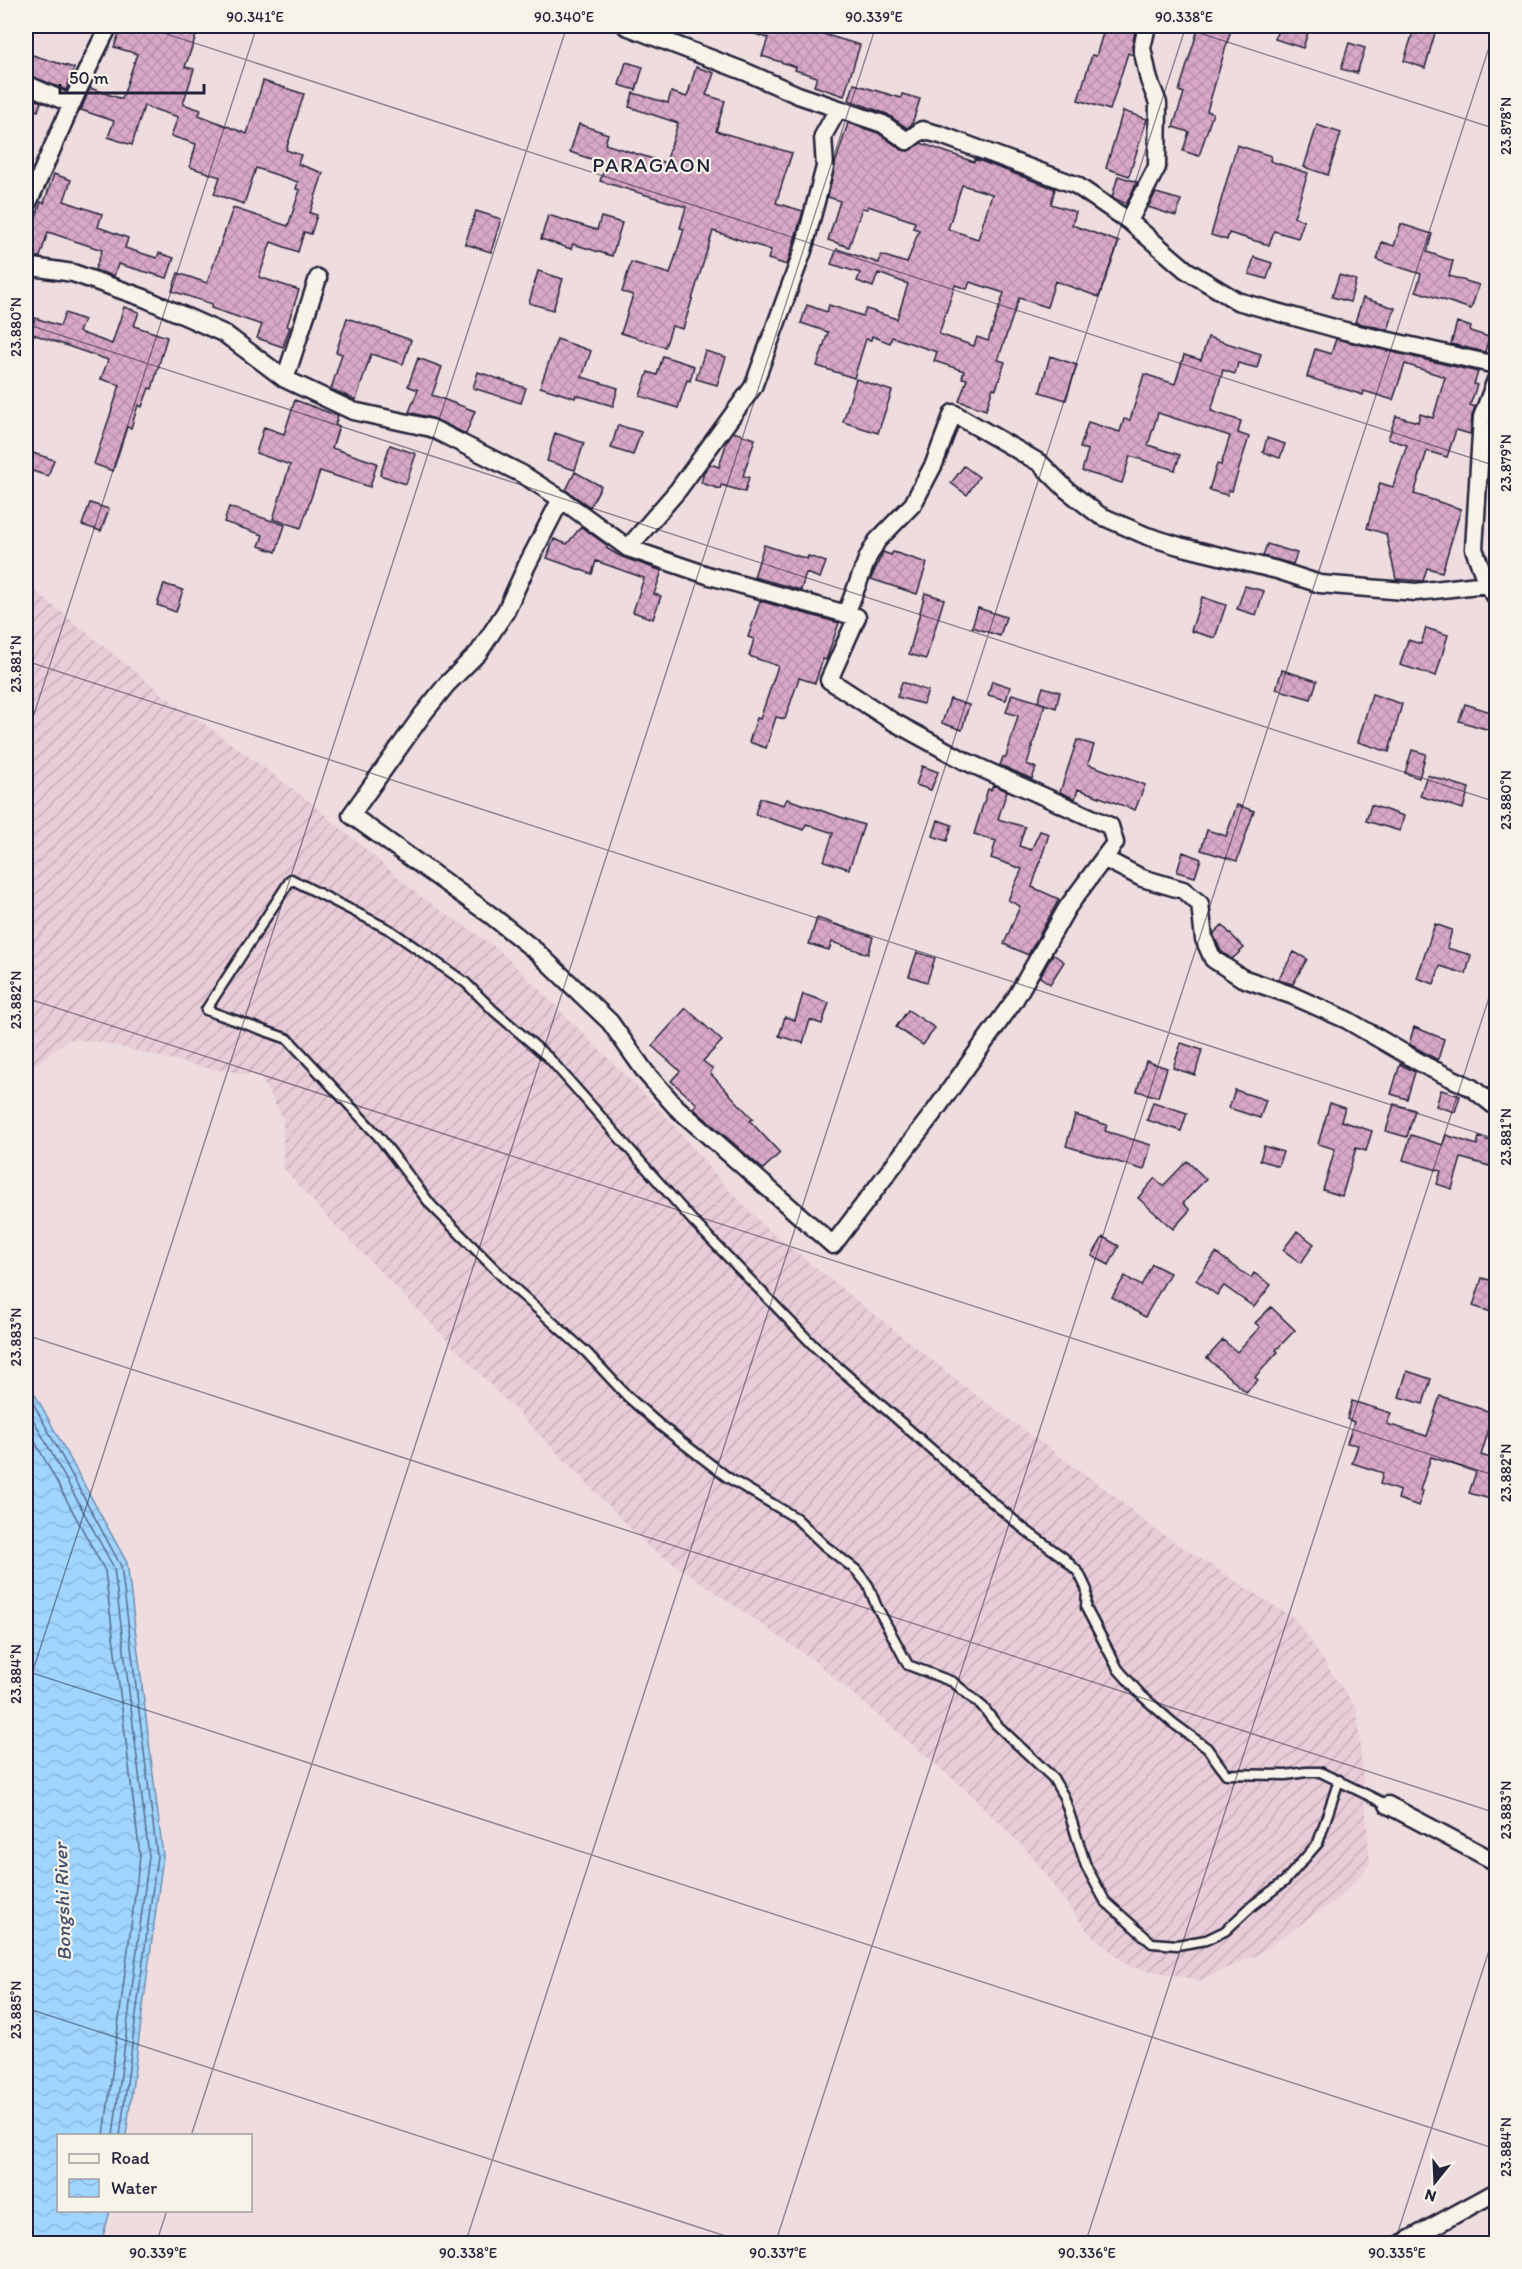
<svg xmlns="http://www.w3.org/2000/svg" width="1522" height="2269" font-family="Itim,sans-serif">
  <defs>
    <pattern id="industrial-furrows" width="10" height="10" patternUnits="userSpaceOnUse" patternTransform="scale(1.5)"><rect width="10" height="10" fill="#e8ccd7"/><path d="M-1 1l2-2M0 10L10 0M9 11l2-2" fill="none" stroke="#c7afb9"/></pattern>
    <pattern id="water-waves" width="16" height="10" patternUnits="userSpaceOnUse" patternTransform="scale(1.5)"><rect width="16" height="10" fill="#a0d5ff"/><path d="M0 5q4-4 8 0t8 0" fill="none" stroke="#8ab7db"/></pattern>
    <pattern id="building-cross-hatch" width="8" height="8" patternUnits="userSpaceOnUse" patternTransform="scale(1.5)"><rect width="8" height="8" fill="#d9a8c7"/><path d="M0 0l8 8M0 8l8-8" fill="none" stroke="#ba90ac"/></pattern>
  </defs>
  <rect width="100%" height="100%" fill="#eedcde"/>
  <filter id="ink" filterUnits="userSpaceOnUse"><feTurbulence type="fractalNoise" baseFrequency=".0167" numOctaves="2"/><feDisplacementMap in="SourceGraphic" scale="12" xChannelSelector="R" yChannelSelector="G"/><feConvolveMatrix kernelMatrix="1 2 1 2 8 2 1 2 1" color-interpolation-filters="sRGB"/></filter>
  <g filter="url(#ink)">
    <!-- industrial -->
    <path fill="url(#industrial-furrows)" d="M26,584l158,127 1,-1 120,88 115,98 78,53 165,164 65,76 39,40 210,167 135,98 42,35 141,90 62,91 13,154 -27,31 -85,59 -57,26 -71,-13 -42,-35 -58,-78 -64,-64 -153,-130 -166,-115 -317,-325 -47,-52v-49l-23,-43 -58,-9 -103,-25 -30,-3 -43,32z"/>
    <!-- water -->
    <path fill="url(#water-waves)" stroke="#6e8db1" stroke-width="1.5" d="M26,1378l101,185 36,293 -37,279 -68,1v74l52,1 -9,32h-75z"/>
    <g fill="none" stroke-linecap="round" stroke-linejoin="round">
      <!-- shore -->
      <path stroke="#546a89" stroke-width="1.5" d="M26,1390l95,176 36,290 -37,280
        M26,1406l88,162 35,288 -36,280
        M26,1425l79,146 35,285 -36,280"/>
    </g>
    <!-- building -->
    <path fill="url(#building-cross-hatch)" stroke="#22223b" stroke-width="1.5" fill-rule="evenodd" d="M122,26h68l-1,4 8,3 -12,34 9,2 -11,35 18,6 -2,5 48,19 16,-53 41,13 -18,56 15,5 -3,9 25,9 -13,40 7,2 -6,19 -7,-2 -6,20 -27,-10 -12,35 40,13 -12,36 3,1 -7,20 -26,-9 5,-13 -51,-17 1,-4 -40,-13 6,-18 29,10 26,-75 55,18 12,-36 -4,-1 2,-7 -42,-14 -12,36 -30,-10 6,-17 -30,-10 6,-23 -25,-8 7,-19 -34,-11 -12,39 -24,-8 6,-16 -33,-11 9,-22 32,11 15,-45 -23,-7z
      M739,26h87l-3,8 37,11 -16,51 -30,-10 3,-9 -22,-7 1,-3 -34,-11 6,-18 -29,-9z
      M1119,26h17l-4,20 1,9 -5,-2 -18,57 -32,-10 14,-45 4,1 9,-29 13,4z
      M1199,26h33l-25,85 6,2 -14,43 -16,-5 6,-19 -16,-5 11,-34 -5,-2z
      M1279,26h31l-7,22 -28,-9z
      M1415,26h22l-12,42 -21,-7z
      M1349,43l16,5 -8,25 -16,-4z
      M26,53l48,15 -8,22 -40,-16z
      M626,62l17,5 -7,23 -17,-5z
      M696,67l18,6 -8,22 19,6 -9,30 76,22 -16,50 27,8 -16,54 -19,-6 3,-9 -58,-19 -30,98 -11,-3 -7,21 -44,-14 12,-38 -11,-3 9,-30 39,12 14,-45 -4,-1 6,-21 -86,-26 6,-17 -36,-12 9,-28 29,10 -3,10 61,19 12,-40 -49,-16 4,-14 35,10 3,-11 16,5z
      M854,84l47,14 1,-4 18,5 -8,25 -5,4 -20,-14 -38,-14z
      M26,95l15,7 -3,9 -12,-4z
      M1123,111l24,8 -18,57 -23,-8z
      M848,123l30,10 24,17 6,1 13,-8 53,19 1,-3 80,30 -4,15 25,8 -4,13 47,17 -20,55 -44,-16 -8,26 -28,-9 -21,62 7,2 -9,27 -3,-1 -7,22 -27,-9 8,-22 -5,-1 2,-7 -30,-10 3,-9 -45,-15 -2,6 -18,-7 -1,4 -5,-1 -12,39 -37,-12 11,-34 -27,-9 6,-18 20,7 2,-7 34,11 3,-7 31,10 11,-35 -30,-11 -5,14 -16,-6 3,-8 -29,-9 6,-15 42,14 2,-8 26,8 12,-33 -6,-2 2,-6 -47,-16 -1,3 -5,-1 -13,39 -21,-7 12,-39 -12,-4 7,-33zM962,185l30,9 -14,45 -30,-10zM970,282l34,11 -16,48 -11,-4 -3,9 -35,-12 16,-49 12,4z
      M1317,125l24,8 -13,42 -24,-8z
      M1237,145l34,11 -1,5 38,12 -14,44 10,4 -6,17 -24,-7 -5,14 -40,-12 -2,7 -16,-5z
      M54,174l17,6 -7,21 38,13 -4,13 30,11 -3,10 32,10 2,-5 15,5 -7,20 -49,-14 -4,12 -19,-6 7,-20 -54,-18 -8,25 -14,-1v-9l15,-45 3,1z
      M1118,176l19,6 -11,22 -14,-7z
      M1156,193l25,7 -5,16 -28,-9z
      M476,211l25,8 -10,33 -26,-8z
      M548,215l49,15 4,-13 21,6 -10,33 -39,-12 -2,5 -30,-10z
      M1401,224l31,10 -5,18 26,9 -4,15 30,9 -8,24 -55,-18 5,-17 -44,-14 5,-18 12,4z
      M1254,257l18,6 -5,16 -18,-5z
      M538,271l25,8 -10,31 -24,-7z
      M1339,275l17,5 -6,22 -18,-5z
      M26,277l7,1 -5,13h-2z
      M1363,298l32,10 -7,22 -33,-8z
      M124,307l15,5 -5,14 33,11 -15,52 -3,-1 -7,19 -4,-2 -7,23 -4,-1 -14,44 -19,-7 26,-79 -19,-6 7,-19 -78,-27 5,-15 25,8 5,-13 19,7 -5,12 33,12z
      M347,318l64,22 -8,24 -32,-10 -15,46 -25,-11 11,-35 -6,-2z
      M1457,322l14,5 -1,4 19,6 -4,15 -34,-8z
      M1208,337l53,17 -4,14 -19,-5 -3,11 -12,-4 -12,41 30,10 -3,12 11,4 -17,54 -3,-1 -2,5 -18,-5 8,-26 4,1 9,-29 -72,-23 -10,32 32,10 -5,15 -45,-14 -8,27 -40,-12 6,-21 -8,-2 8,-26 32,10 4,-13 6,1 14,-46 31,10 9,-29 17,5z
      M557,339l34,12 -9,26 36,11 -5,18 -37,-11 -1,3 -35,-11z
      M1336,339l142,33 -4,12 3,1 -7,20 5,2 -3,9 -2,18 -14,-4 -9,27 -20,-6 -13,43 47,15 -19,63 -15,-4 -4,13 -27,-2 -10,-45 -19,-6 13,-45 13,4 14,-42 -19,-6 8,-23 22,6 2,-8 13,4 12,-41 -40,-13 -12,36 -29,-9 -1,4 -56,-18 8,-28 16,5z
      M705,351l21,6 -9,28 -21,-6z
      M663,356l31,10 -4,15 -3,-1 -9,28 -38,-12 8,-24 9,3z
      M1050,356l27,9 -11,35 -26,-8z
      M418,358l24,9 -10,28 43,16 -9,23 -31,-15 -26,-7 9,-22 -10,-4z
      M478,372l48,16 -5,15 -48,-15z
      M856,379l36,12 -14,42 -35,-11z
      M295,400l43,16 -3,9 4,1 -7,22 45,15 -7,24 -50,-16 -19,57 -28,-9 17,-54 -34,-12 8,-26 20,7z
      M1495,413l2,1v28l-6,-2z
      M618,425l23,7 -8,23 -22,-7z
      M733,432l22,7 -12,37 6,1 -4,15 -24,-7 -1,4 -19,-6 3,-11 6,-8 9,3 8,-26z
      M555,433l29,10 -9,27 -28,-9z
      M1267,438l18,6 -5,14 -17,-6z
      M390,445l26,9 -10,30 -26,-9z
      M30,452l24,8 -6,16 -22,-7z
      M964,466l15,11 -12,18 -16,-12z
      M575,472l26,14 -11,21 -24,-17z
      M90,503l19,6 -8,22 -19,-6z
      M229,507l56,18 -9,27 -17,-6 4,-11 -39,-13z
      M581,527l27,19 -2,2 16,9 40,14 -8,23 7,2 -8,23 -20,-7 11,-34 -48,-17 -4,13 -45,-16 7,-19 13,5z
      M1267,544l30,9 -4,11 -30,-8z
      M764,545l43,14 1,-3 18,6 -6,16 -14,-5 -5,17 -47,-13z
      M883,552l8,3 2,-3 34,11 -10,31 -46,-15z
      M164,584l19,6 -7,22 -19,-7z
      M1245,586l19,5 -8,24 -19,-6z
      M925,593l19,6 -18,60 -17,-5z
      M1202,597l24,8 -11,33 -24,-7z
      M760,601l79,22 -13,37 -3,-1 -8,24 -16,-5 -14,41 -9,-2 -10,31 -17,-6 8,-24 3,1 18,-53 -29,-10 5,-17 -6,-2z
      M978,608l28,9 -6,19 -28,-9z
      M1426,628l22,7 -12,41 -36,-11 8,-25 13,4z
      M1282,670l35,11 -6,18 -35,-10z
      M992,681l18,6 -4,13 -18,-5z
      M902,682l26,9 -5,13 -26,-7z
      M1043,687l17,5 -4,16 -18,-6z
      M1012,694l33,10 -18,60 9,4 -4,11 -32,-14 3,-8h3l12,-41 -12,-4z
      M1372,694l30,10 -13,48 -31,-10z
      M950,699l19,6 -7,25 -20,-7z
      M1465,704l29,9 -5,17 -30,-9z
      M1077,740l17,5 -6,19 57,21 -10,25 -57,-21 -3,10 -15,-7z
      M1412,750l14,4 -7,24 -14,-5z
      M922,766l16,6 -7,18 -15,-5z
      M1427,775l42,13 -6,21 -43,-13z
      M993,785l14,6 -9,28 27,8 -6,19 12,4 9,-19 9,3 -17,53 27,12 -31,56 -24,-11 16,-38 -12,-6 14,-31 -31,-11 5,-17 -22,-7 14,-45 3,1z
      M760,798l24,7 3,-6 77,26 -15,44 -25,-8 9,-28 -27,-9 -2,6 -49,-16z
      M1237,805l17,6 -17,50 -36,-11 6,-20 19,6z
      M1371,805l33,11 -4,15 -34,-10z
      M938,820l14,5 -5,16 -14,-5z
      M1183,852l18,7 -6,18 -18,-5z
      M817,918l56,19 -5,17 -36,-12 -3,8 -20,-6z
      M1435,924l17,6 -5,18 24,7 -5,19 -26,-8 -6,18 -17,-6z
      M1222,925l22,23 -12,11 -11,-8 -7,-15v-3z
      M917,952l18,6 -8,24 -18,-6z
      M1294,952l13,7 -14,25 -15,-4z
      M1053,954l11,8 -14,22 -10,-7z
      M803,994l26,9 -7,21 -12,-4 -7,23 -24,-7 6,-19 10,3z
      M686,1008l36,33 -19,20 10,8 -3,4 43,46 -3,2 30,32 -17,16 -70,-61 4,-4 -26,-23 9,-10 -28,-25z
      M908,1010l27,18 -12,17 -27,-18z
      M1414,1027l30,12 -6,21 -29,-16z
      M1181,1043l21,7 -7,25 -22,-7z
      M1146,1061l21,7 -9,29 -21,-6z
      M1400,1064l15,8 -8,27 -16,-5z
      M1235,1090l31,10 -6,18 -31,-10z
      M1441,1090l19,6 -5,16 -19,-6z
      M1153,1102l34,11 -6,18 -34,-11z
      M1330,1103l15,5 -4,13 31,10 -6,20 -10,-3 -14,48 -19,-6 12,-41 -17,-5z
      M1394,1104l21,6 -8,27 -21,-6z
      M1075,1115l32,10 -2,6 46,14 -7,25 -78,-24z
      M1411,1135l32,10 3,-10 31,10 2,-8 18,6v14l-4,10 -32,-9 -9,31 -15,-5 4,-13 -38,-11z
      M1264,1146l19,6 -5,14 -18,-6z
      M1187,1161l19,18 -23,24 7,7 -17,19 -35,-31 17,-20 8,8z
      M1297,1231l17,13 -13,19 -18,-13z
      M1103,1237l16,9 -10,19 -17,-9z
      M1216,1253l35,25 3,-5 17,12 -17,22 -30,-21 -7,9 -21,-15z
      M1152,1264l18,9 -25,44 -33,-20 13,-21 16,10z
      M1482,1278l15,4v32l-24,-8z
      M1271,1307l24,23 -19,20 2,2 -23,25 3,3 -12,12 -39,-34 16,-18 14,12 23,-25 -5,-4z
      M1407,1371l24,8 -8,25 -24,-7z
      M1440,1396l54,17 -13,42 16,5v41l-28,-8 7,-21 -45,-15 -11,33 3,1 -4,15 -21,-7 2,-8 -20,-7 3,-11 -31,-10 6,-18 -11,-2 7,-21 -7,-3 5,-18 39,12 -4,11 40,12z"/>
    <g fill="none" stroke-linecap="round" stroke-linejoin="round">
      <!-- lane casing -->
      <g stroke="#22223b" stroke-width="13">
        <path id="lane" d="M1339,1780l-21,63 -33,38 -32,24 -28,26 -19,9 -29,5 -25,-2 -47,-42 -19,-35 -22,-69 -11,-19 -57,-54 -13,-17 -30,-25 -45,-17 -32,-60 -8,-20 -12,-15 -31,-24 -29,-28 -69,-41 -66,-51 -33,-29 -41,-44 -74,-66 -82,-82 -51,-67 -92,-99 -82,-29 85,-131 99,51 76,53 28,28 55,47 144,163 122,126 156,137 53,45 40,29 15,15 8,17 -1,18 32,61 23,26 32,28 34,25 19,26 60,1 20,-3h14l68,33"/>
      </g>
      <!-- street casing -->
      <g stroke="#22223b" stroke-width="21">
        <path id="street" d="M626,26l120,46 52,23 85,29 24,17 15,-11 19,5 135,50 53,36 57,49 51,31 108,30 151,34
          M26,84l45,20
          M26,207c28,-60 52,-123 83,-181
          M1129,221l28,-54 1,-64 -9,-23 -7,-32 5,-22
          M26,266l47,7 71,25 81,36 60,45
          M318,278l-33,101 68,32 78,17 91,46 39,25 67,49 50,-58 75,-103 50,-136 22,-84 -2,-31 15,-27
          M1496,380l-14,37 -8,132 13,35 9,13
          M561,499l-34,66 -21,46 -27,41 -32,32 -24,30 -72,101 141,101 45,36 73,70 36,51 30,34 157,138 104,-137 77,-107 53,-93 48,-65 -5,-17 -145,-65 -73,-40 -63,-41 28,-63 -147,-41 -82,-28
          M846,614l22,-57 9,-16 36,-37 21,-40 19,-51 87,50 27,27 32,25 48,21 32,10 98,24 43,14 96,8 71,-8
          M1105,859l37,19 41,12 17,14 4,35 9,20 29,19 49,17 56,25 79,46 46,22 24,19
          M1388,1805l108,57
          M1401,2244l95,-52"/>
      </g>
      <!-- lane -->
      <use href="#lane" stroke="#f7f3e8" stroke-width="8"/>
      <!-- street -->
      <use href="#street" stroke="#f7f3e8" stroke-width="16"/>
    </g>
  </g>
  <!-- ticks -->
  <path fill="none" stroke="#22223b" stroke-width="1.5" stroke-opacity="0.45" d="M142,26l1354,440M1178,26l318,103M26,324l1470,478M26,661l1470,478M26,739l231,-713M26,998l1470,478M26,1335l1470,478M26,1671l1470,478M26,1692l541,-1666M26,2008l724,236M191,2136l685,-2110M156,2244l11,-34M465,2244l721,-2218M775,2244l721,-2218M1085,2244l411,-1268M1394,2244l102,-315"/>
  <g text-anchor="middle" stroke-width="4.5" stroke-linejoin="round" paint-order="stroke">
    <!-- water labels -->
    <g font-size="20" font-style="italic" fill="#424f6c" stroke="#f7f3e8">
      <text transform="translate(62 1902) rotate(-92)" y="7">Bongshi River</text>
    </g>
    <!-- quarter labels -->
    <g font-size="21" letter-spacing="1.5" fill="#22223b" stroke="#f7f3e8">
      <text x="652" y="172">PARAGAON</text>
    </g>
  </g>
  <!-- margin -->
  <rect width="1522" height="2269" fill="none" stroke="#f7f3e8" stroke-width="66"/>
  <!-- legend -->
  <rect x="57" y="2134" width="195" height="78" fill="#f7f3e8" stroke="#a29fa3" stroke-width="1.5"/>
  <rect x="69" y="2154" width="30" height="9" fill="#f7f3e8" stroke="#a29fa3" stroke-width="1.5"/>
  <text x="111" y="2164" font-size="18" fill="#22223b">Road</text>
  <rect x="69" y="2179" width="30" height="18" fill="url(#water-waves)" stroke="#a29fa3" stroke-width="1.5"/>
  <text x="111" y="2194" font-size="18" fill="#22223b">Water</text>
  <!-- north arrow -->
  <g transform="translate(1435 2182) rotate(198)" stroke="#f7f3e8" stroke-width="4.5" paint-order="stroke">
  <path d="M0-4.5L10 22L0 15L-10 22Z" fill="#22223b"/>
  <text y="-9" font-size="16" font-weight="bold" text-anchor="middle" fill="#22223b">N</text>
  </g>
  <!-- scale -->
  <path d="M60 84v9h144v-9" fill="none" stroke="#22223b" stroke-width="3"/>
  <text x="69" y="84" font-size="18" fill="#22223b" stroke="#f7f3e8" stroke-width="4.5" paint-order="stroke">50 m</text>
  <rect x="33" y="33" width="1456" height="2203" fill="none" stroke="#22223b" stroke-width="2"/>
  <g font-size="15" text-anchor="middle" fill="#22223b">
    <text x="255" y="22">90.341°E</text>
    <text x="564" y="22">90.340°E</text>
    <text x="874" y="22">90.339°E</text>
    <text x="1184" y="22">90.338°E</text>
    <text transform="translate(1506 126) rotate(-90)" y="5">23.878°N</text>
    <text transform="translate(16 327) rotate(-90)" y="5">23.880°N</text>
    <text transform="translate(1506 463) rotate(-90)" y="5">23.879°N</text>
    <text transform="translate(16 664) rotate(-90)" y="5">23.881°N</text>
    <text transform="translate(1506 800) rotate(-90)" y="5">23.880°N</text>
    <text transform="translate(16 1000) rotate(-90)" y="5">23.882°N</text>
    <text transform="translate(1506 1137) rotate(-90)" y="5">23.881°N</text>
    <text transform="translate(16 1337) rotate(-90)" y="5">23.883°N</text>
    <text transform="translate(1506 1473) rotate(-90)" y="5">23.882°N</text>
    <text transform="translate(16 1674) rotate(-90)" y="5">23.884°N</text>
    <text transform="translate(1506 1810) rotate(-90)" y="5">23.883°N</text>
    <text transform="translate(16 2010) rotate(-90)" y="5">23.885°N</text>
    <text transform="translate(1506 2147) rotate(-90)" y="5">23.884°N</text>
    <text x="158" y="2258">90.339°E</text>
    <text x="468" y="2258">90.338°E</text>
    <text x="778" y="2258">90.337°E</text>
    <text x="1087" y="2258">90.336°E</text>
    <text x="1397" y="2258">90.335°E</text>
  </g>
</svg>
